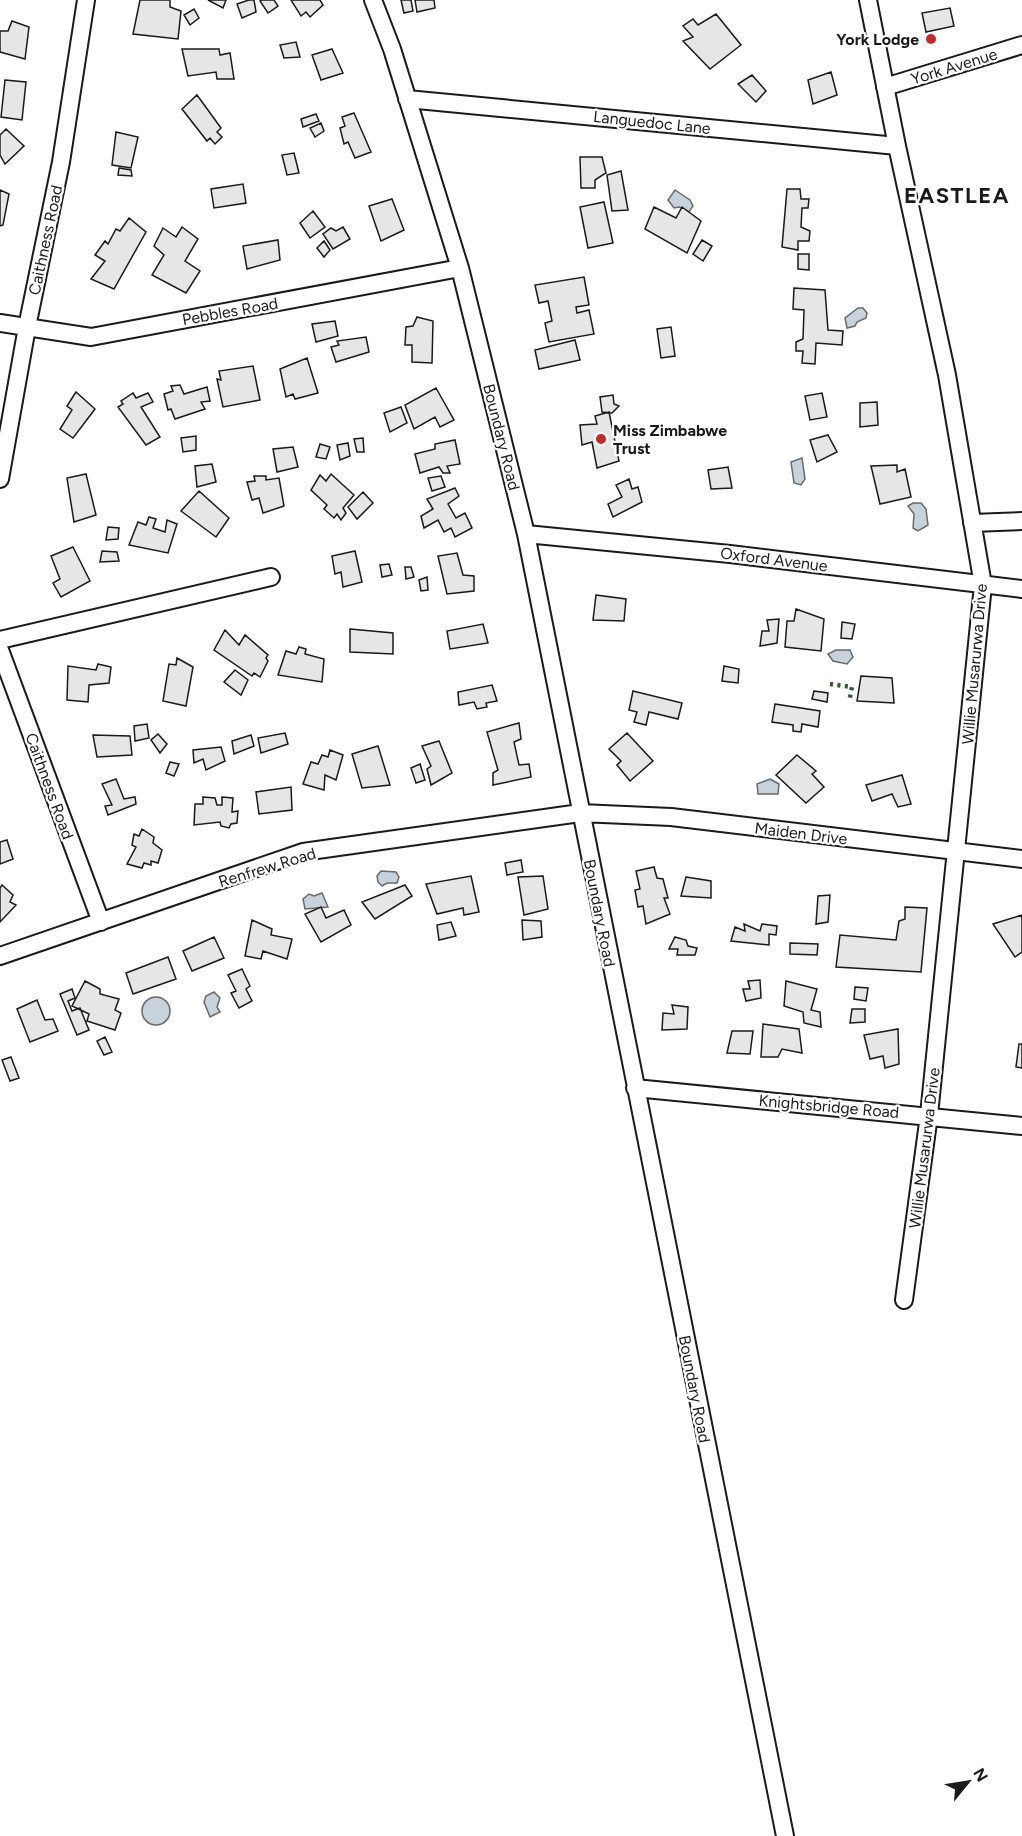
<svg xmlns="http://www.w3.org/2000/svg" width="1022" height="1836" font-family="Figtree,sans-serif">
  <rect width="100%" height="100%" fill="#fff"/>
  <!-- water -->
  <path fill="#c6d2dc" stroke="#6a6a6a" stroke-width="1.5" d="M675,190l15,10 3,6 -4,6 -10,-5 -5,1 -6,-8z
    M858,308h5l4,5 -1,5 -9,4 -2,4 -8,2 -2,-10z
    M802,458l3,21 -4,6 -7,-2 -3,-21z
    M913,503h8l5,6 2,16 -10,6 -5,-3 1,-14 -6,-8z
    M836,650h14l3,7 -6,7 -14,-3 -5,-7z
    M770,779l9,5 -1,10h-20l-1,-10z
    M381,871l15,1 3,5 -2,6h-10l-5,3 -4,-4 -1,-6z
    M322,893l6,14 -23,2 -2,-10 6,-5 5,2z
    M214,992l6,6 -3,9 3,5 -10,5 -6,-15 2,-6z
    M142 1011a14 14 0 1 1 28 0a14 14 0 1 1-28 0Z"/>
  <!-- building -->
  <path fill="#e6e6e6" stroke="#1a1a1a" stroke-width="1.5" d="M140,0h30v7l11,4 -3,28 -45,-5z
    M208,0h18l-3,8z
    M249,0h5l2,12 -14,6 -5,-14z
    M262,0h12l4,6 -10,7 -8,-12z
    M291,0h29l3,5 -13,12 -4,-5 -5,4z
    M401,0h10l2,11 -9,2z
    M415,0h19l1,8 -18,4z
    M950,8l4,18 -28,6 -4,-19z
    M194,9l5,9 -9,7 -6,-10z
    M716,14l25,31 -31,24 -27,-28 10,-4 -10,-11 10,-7 5,6z
    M12,21l17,6 -4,32 -25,-7v-21h8z
    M296,42l4,15 -16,1 -4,-13z
    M182,49h37l1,6 10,-2 4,26h-17l-1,-7 -28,4z
    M332,49l11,24 -22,7 -9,-25z
    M831,72l6,23 -24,9 -5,-24z
    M752,75l14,16 -10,11 -18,-18z
    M5,80l21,2 -4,38 -21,-3z
    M197,95l24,33 -4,4 5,5 -7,7 -5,-6 -3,3 -25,-32z
    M354,113l17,39 -16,6 -7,-16 -4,2 -4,-16 5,-2 -3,-9z
    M316,114l3,7 -16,6 -2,-8z
    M321,123l3,8 -9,6 -5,-9z
    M6,129l18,17 -19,18 -5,-9v-20z
    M116,132l22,5 -7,31 -19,-3z
    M294,153l5,20 -12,2 -5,-20z
    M580,157h22l4,16 -11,7v8h-14z
    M119,168l12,2 1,6 -14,-1z
    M621,171l7,39 -16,1 -5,-36z
    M243,184l3,19 -32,5 -3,-19z
    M787,189h13l1,10h8l-1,9h-6l-1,19 9,4 -1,10h-11v9l-16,-3z
    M0,190l9,4 -6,31 -3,1z
    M392,199l12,31 -23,11 -12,-35z
    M604,202l9,41 -25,5 -8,-41z
    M654,207l22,11 6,-11 19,14 -14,32 -42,-24z
    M313,211l12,16 -15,11 -10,-15z
    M129,218l17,14 -32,57 -23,-10 14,-18 -10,-6 10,-14 3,3 8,-15 4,2z
    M182,227l16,12 -13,22 15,10 -14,22 -34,-18 12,-20 -10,-9 9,-18 13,9z
    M343,227l7,12 -17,10 -10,-15 8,-6 5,3z
    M278,240l2,20 -33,9 -4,-23z
    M702,240l10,6 -9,15 -10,-7z
    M324,241l6,9 -6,7 -7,-9z
    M798,254h11v16l-11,-1z
    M584,277l5,28 -13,2 1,6 12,-3 5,24 -45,8 -4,-19 7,-2 -4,-20 -9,2 -4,-18z
    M794,288l31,2 3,40 15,1 -1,14 -26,-2 -1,21 -13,-1 1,-12h-7v-9l7,-3 1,-29 -11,-1z
    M417,317l16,4 -1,42 -20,-1v-17h-7l1,-18 7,-1z
    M335,321l3,15 -22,6 -4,-18z
    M671,327l4,29 -14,2 -4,-29z
    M366,337l3,15 -33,10 -5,-15 8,-2 -2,-4z
    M575,340l5,20 -41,9 -4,-19z
    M307,358l11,35 -23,6 -2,-5 -7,3 -6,-28z
    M253,366l7,34 -37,7 -6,-28 4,1 -2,-9z
    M180,385l4,9 23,-7 3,14 -9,1 4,7 -30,10 -4,-10 -3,1 -4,-16 9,-3 -2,-5z
    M436,388l18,32 -14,7 -5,-10 -21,12 -9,-24z
    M76,392l19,17 -22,29 -13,-9 12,-19 -5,-4z
    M133,393l3,5 12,-5 5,9 -12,5 19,30 -14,8 -28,-38 5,-3 -2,-3z
    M822,393l5,24 -17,3 -5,-24z
    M613,395l1,9 5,2 -7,7 -10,-1 -2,-15z
    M877,402l1,23 -18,2v-24z
    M401,407l6,16 -17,9 -6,-19z
    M609,412l10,49 -22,7 -5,-26 -10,3 -2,-20 17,-1 -2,-8z
    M828,435l9,17 -20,10 -7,-22z
    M196,436v14l-13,2 -2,-14z
    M363,438l1,14h-7l-3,-13z
    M455,440l5,24 -13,2 3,7h-7l-4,-6 -19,6 -5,-19 20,-5v-5z
    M348,443l2,13 -10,4 -3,-15z
    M320,444l10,3 -4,12 -10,-2z
    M293,447l5,20 -21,5 -4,-23z
    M212,464l4,18 -19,5 -2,-21z
    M897,465v7l8,-3 6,28 -31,7 -9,-38z
    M728,467l4,21 -21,1 -3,-19z
    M86,474l10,41 -22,7 -7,-44z
    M331,474l23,21 -11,13 3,5 -5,7 -4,-6 -3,4 -10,-9 3,-4 -16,-15 9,-15 6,6z
    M254,476h12v4l13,-2 5,28 -21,7 -4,-15 -7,2 -5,-18 8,-1z
    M441,476l4,11 -13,4 -4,-13z
    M629,479l3,10 6,-2 4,15 -29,15 -5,-13 14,-7 -6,-12z
    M455,488l4,8 -11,8 8,14 9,-5 7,15 -17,9 -4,-9 -7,4 -6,-12 -14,8 -3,-12 12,-7 -6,-10z
    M199,491l30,27 -13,19 -35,-26z
    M363,492l10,11 -16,16 -9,-12z
    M149,517l7,2 -3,9 12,4 2,-12 10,4 -9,29 -39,-8 9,-23 8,3z
    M108,527l11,1 -1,11 -12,1z
    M73,547l17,34 -29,16 -8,-14 7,-4 -9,-23z
    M102,551l15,1 2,9 -19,1z
    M355,551l7,31 -19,5 -2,-15 -6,2 -3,-18z
    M457,553l6,22 11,1v15l-27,3 -9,-38z
    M389,564l3,11 -10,2 -2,-12z
    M405,567h6l3,10 -8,2z
    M427,577l1,13 -7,1 -2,-11z
    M596,595l30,4 -2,22 -31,-1z
    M796,609l28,10 -3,32 -36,-4 2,-26h7z
    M779,619l-2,24 -17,3 2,-15h7l-2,-11z
    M842,622l13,2 -3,15 -11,-1z
    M483,624l5,19 -38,6 -3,-18z
    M350,629l43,4v21l-43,-2z
    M225,630l14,15 6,-10 23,20 -2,3 2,3 -8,16 -6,-4 -2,3 -38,-26z
    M299,647l7,2 -1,5 19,5 -2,23 -44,-7 8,-24 10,3z
    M177,658l16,9 -7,39 -23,-5 6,-37 7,1z
    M98,664l13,3 -2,16 -20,2 -1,17 -21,-2 1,-34 28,4z
    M724,666l15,3 -1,14 -16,-2z
    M235,670l13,10 -7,15 -17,-13z
    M861,676l31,2 2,25 -37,-2z
    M492,685l5,16 -11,2 1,4 -10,2 -3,-7 -15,3 -1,-13z
    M633,691l49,12 -4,16 -29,-7 -3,13 -12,-3 3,-10 -8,-2z
    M814,691l14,2 -1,9 -15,-3z
    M775,704l45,7 -2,16 -16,-3 -1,8 -8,-1v-6l-21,-3z
    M519,723l2,16 -7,3 5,23 10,-1 2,13 -38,8v-12l5,-3 -11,-38z
    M147,724l2,14 -14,3 -1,-15z
    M285,733l3,11 -27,9 -3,-15z
    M627,733l26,28 -23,20 -13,-16 4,-4 -12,-12z
    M158,734l9,10 -7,9 -9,-13z
    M93,735l37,1 2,19 -35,2z
    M251,735l3,11 -20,8 -2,-13z
    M439,741l13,32 -21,12 -4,-16 4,-3 -9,-20z
    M378,746l12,39 -28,3 -10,-34z
    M221,747l4,14 -19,9 -3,-11 -9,4 -1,-13z
    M330,750l13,5 -7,25 -11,-5 -1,15 -21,-6 8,-22 7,2 4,-9 6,2z
    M797,755l19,16 -4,3 12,13 -18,16 -30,-28z
    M170,762l9,2 -5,12 -8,-3z
    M420,764l5,16 -9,3 -5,-15z
    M902,775l9,29 -13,3 -6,-13 -20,7 -6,-16z
    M116,779l8,20 11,-2 1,7 -28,11 -3,-9 7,-1 -10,-21z
    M291,787l1,23 -33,4 -3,-22z
    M203,797l12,1 2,7h5v-8l11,1 -1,14 6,-1 -1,12 -6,1 -2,4 -8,-2 -1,-4 -26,3 1,-21h8z
    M142,829l12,8 -1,6 9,7 -4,13 -7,-2v4l-7,-2 -2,5 -15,-4 9,-17 -4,-2 2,-11 5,2z
    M7,840l6,19 -13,5v-22z
    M521,860l2,12 -16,3 -2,-12z
    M654,867l3,11 6,1 5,19h-4l6,16 -24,10 -3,-18 -5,1 -3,-17 5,-1 -4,-18z
    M471,876l8,36 -15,3 -1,-7 -26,6 -11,-30z
    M543,876l5,33 -24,6 -6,-38z
    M686,877l25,4v17l-30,-2z
    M2,885l11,10 -3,7 6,3 -16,17v-34z
    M405,885l7,11 -37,23 -13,-17z
    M830,895l-2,27 -12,2 2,-28z
    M321,907l5,11 18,-8 7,15 -30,17 -16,-28z
    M905,907l22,1 -6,64 -85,-5 4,-32 56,5 3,-19 6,-2z
    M1022,915v37l-7,5 -22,-33z
    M252,920l20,9 -1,6 21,4 -5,20 -24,-8 -2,8 -16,-3z
    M522,920l19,1 1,16 -19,3z
    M451,922l5,14 -17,4 -2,-15z
    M744,924l16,7 2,-7 15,2 -1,9 -7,-1v11l-38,-4 4,-14 10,4z
    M214,937l10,21 -32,13 -9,-20z
    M675,937l11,3 2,6 9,2 -2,7h-18l1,-6h-9z
    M790,943l28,1 -1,11 -27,-1z
    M168,957l8,22 -43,15 -7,-21z
    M242,969l8,17 -4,3 6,12 -13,7 -8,-15 5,-2 -8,-16z
    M760,980l1,18 -15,3 -3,-12h7l-2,-8z
    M85,981l15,8v5l19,5 -4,11 6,3 -6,17 -28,-9 2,-7 -17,-8z
    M786,981l31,8 -6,21 9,2 1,15 -17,-4 -1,-11 -19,-6z
    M855,987l13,1 -2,13 -12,-2z
    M72,989l3,9 -7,3 4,10 8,-3 9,22 -12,5 -17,-41z
    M37,1000l8,20 8,-1 5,12 -28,11 -13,-33z
    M672,1005l16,2 -1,22 -25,1 1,-17 11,1z
    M852,1009h13v13l-15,1z
    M763,1024l36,5 3,24 -20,-4 -4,8h-17z
    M898,1029l1,35 -14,4 -2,-12 -13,3 -6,-24z
    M732,1031h21l-3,23 -23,-1z
    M105,1037l7,15 -8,3 -7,-14z
    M1019,1044h3v24l-6,-1z
    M11,1057l8,21 -9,3 -8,-21z"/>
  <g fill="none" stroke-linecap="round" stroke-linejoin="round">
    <!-- minor casing -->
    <g stroke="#1a1a1a" stroke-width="20">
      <path id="minor" d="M373,0l19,49 68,219 66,266 259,1302
        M868,0l29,146 50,229 36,210 -54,530 -25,185
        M885,87l137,-42
        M407,99l490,47
        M0,323l91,14 369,-69
        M0,479l27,-152 34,-165 25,-162
        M972,523l50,-2
        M526,534l204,20 292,35
        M0,640l271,-63
        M0,650l101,272
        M0,956l303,-104 277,-39 91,4 351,42
        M635,1088l387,38"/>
    </g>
    <!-- minor -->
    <use href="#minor" stroke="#fff" stroke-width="16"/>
    <!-- hedge -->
    <path stroke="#2b5a34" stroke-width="4.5" stroke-dasharray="3 4.5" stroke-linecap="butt" d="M830,684l22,3 -3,15"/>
  </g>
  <!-- markers -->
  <g fill="#c62828" stroke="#fff" stroke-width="2">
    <circle cx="931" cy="39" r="6"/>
    <circle cx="601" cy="439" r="6"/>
  </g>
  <g text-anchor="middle" stroke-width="4.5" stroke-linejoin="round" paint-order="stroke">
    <!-- poi labels -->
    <g font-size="16" font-weight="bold" fill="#1a1a1a" stroke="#fff" text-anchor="end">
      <text x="919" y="45">York Lodge</text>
      <text x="613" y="436" text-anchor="start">Miss Zimbabwe<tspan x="613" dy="18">Trust</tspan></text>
    </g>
    <!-- street labels -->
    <g font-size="16" fill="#1a1a1a" stroke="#fff">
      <text transform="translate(954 66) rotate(-17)" y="6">York Avenue</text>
      <text transform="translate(652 122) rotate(6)" y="6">Languedoc Lane</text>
      <text transform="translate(45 240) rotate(-78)" y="6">Caithness Road</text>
      <text transform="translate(230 311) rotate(-10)" y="6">Pebbles Road</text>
      <text transform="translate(502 437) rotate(76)" y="6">Boundary Road</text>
      <text transform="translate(774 559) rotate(7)" y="6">Oxford Avenue</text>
      <text transform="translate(974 664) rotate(-85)" y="6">Willie Musarurwa Drive</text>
      <text transform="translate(50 786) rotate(70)" y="6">Caithness Road</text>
      <text transform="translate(801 833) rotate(7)" y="6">Maiden Drive</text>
      <text transform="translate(267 867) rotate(-17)" y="6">Renfrew Road</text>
      <text transform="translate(600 913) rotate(79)" y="6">Boundary Road</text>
      <text transform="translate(829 1106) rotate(5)" y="6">Knightsbridge Road</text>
      <text transform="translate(924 1148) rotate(-83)" y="6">Willie Musarurwa Drive</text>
      <text transform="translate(695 1389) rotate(79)" y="6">Boundary Road</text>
    </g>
    <!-- district labels -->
    <g font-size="22" font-weight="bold" letter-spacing="1.5" fill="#1a1a1a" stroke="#fff">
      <text x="957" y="203">EASTLEA</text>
    </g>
  </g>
  <!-- north arrow -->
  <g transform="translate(968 1782) rotate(60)" stroke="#ffffff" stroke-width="4.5" paint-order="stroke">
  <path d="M0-4.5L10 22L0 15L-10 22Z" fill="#1a1a1a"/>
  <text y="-9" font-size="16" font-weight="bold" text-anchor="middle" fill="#1a1a1a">N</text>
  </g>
</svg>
